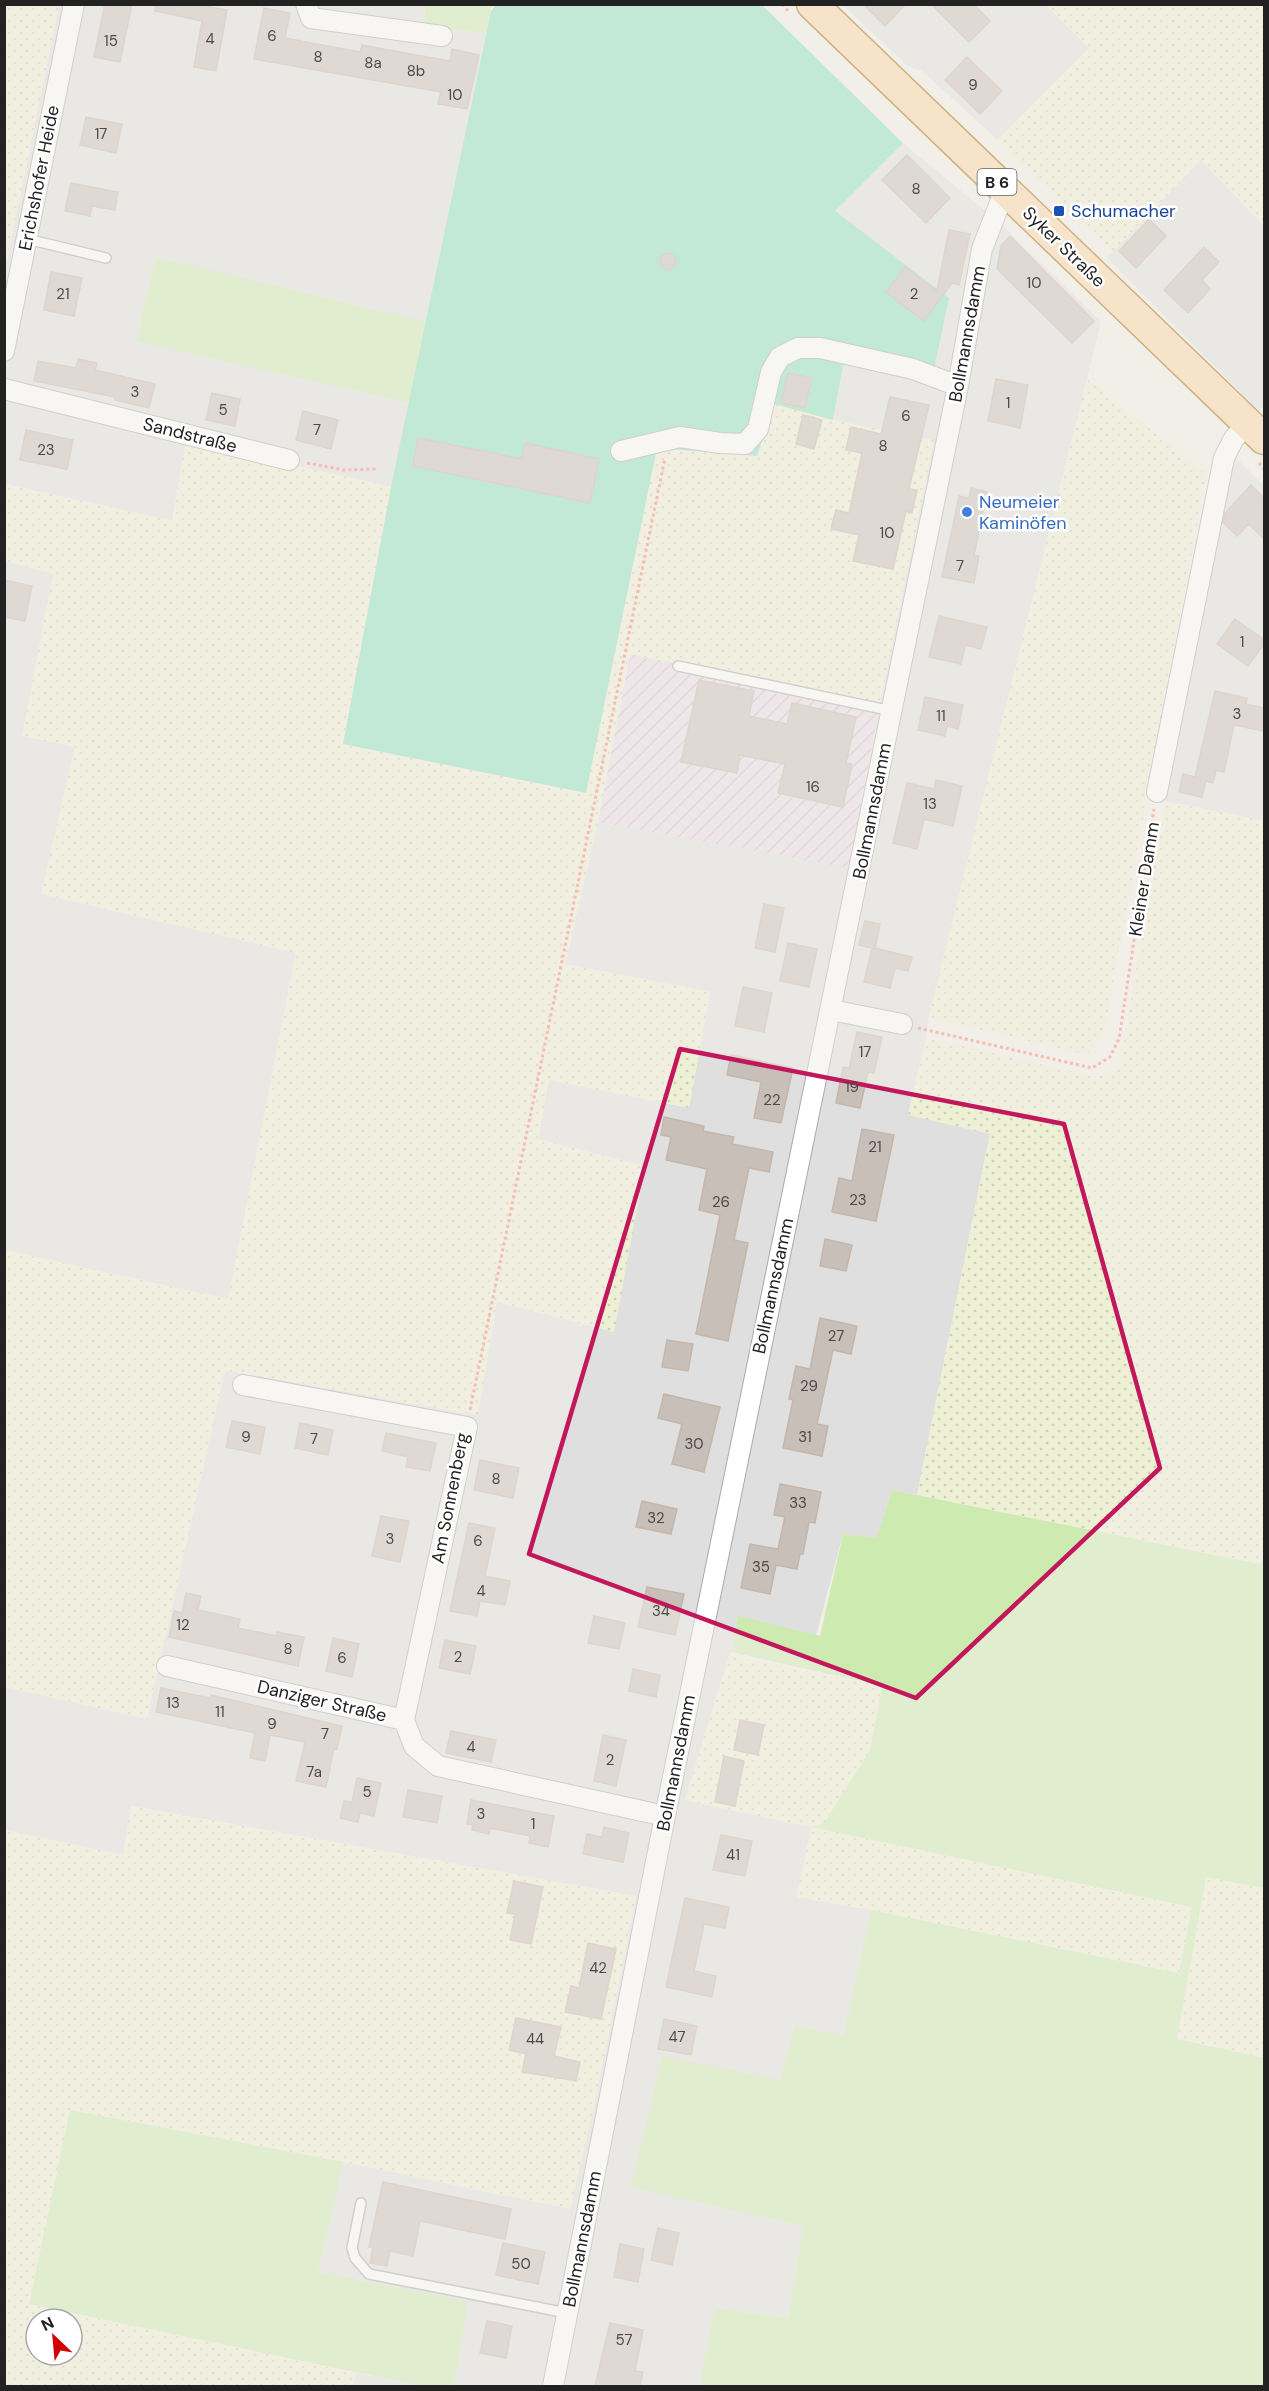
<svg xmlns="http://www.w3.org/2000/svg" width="1269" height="2391" font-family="'DM Sans',sans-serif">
  <defs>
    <pattern id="industrial-furrows" width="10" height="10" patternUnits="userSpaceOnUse" patternTransform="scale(1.5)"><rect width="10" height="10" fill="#ebdbe8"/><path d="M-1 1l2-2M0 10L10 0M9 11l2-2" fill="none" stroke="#c9bcc7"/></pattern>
    <pattern id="farmland-dots" width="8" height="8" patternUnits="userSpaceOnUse" patternTransform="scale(1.5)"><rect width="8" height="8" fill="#eef0d5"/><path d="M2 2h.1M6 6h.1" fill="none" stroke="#ccceb7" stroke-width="1.8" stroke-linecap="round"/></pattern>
  </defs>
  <rect width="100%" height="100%" fill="#f2efe9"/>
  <!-- residential -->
  <path fill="#e0dfdf" d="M59,5h366l-1,20 62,9 -59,288 -271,-65 -20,83 274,63 -19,84 -205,-46 -14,80 -167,-37v-214z
    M843,5h203l43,43 -91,92 -76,-69 -16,-6z
    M903,143l98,81 100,98 -172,695 -3,21 -18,76 82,19 -73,362 -25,-5 -15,49 -34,-5 -27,102 -78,-19 -7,35 -46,148 126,27 -14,70 74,13 -28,126 -211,151 171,39 -15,92 -74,-10 -14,78h-246l14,-85 -150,-29 26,-110 226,47 25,-108 41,-205 -504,-90 -9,49 -118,-25v-143l142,32 78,-349 252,45 20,-113 116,29 -75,-192 11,-60 140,29 21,-116 -145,-28 33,-142 251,45 49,-260 36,-166 -101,-21 10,-55 91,4 -100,-158z
    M1201,160l63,66v179l-5,6 -152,-153z
    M1234,456l30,30v335l-99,-20 57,-322z
    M4,561l50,12 -31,162 52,12 -33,147 254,58 -68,348 -223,-50z
    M356,2373l66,13h-69z"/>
  <!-- industrial -->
  <path fill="url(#industrial-furrows)" d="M630,654l250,49 -31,165 -251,-46z"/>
  <!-- farmland -->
  <path fill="url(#farmland-dots)" fill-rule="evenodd" d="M5,4l54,1 -54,265 -1,-265z
    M1046,5h218v221l-63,-66 -88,92 -115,-112 91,-92z
    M1087,379l119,95 -102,559 -17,22 -158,-38z
    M774,404l59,16 101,20 -54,263 -251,-49 -31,168 -33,142 145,28 -21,116 -140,-28 -11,59 107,27 -31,166 -117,-30 -19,113 -253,-45 -78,349 -142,-32v-437l223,49 68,-346 -255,-59 34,-147 -53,-11 31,-162 -48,-13v-77l167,37 14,-80 205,46 -48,257 243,49 71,-345z
    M1165,801l99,20v744l-347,-70 73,-361 -82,-19 18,-77 172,39 21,-9z
    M729,1656l153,30 -12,64 -46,73 -11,4 379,80 -13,67 -308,-64 -74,-13 14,-70 -126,-27z
    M131,1806l505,90 -41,205 -25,108 -226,-47 -274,-52 -41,194 327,69 -3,13h-348v-556l118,25zM36,2319h36v36h-36z
    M1207,1876l57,12v170l-87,-19z"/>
  <!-- grass -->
  <path fill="#cdebb0" d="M425,5h67l-6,29 -62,-9z
    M156,257l271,65 -17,81 -274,-62z
    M892,1490l372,75v323l-58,-11 -29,162 87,19v328h-564l14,-78 74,10 15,-92 -172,-39 31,-131 118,24 15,-54 48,10 28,-126 308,63 13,-66 -381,-80 13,-4 46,-73 12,-64 -151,-34 7,-36 82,20 23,-102 34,4z
    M70,2110l274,52 -26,110 150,29 -14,85h-32l-393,-82z"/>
  <!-- pitch -->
  <path fill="#88e0be" d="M497,4l265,1 141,138 -68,68 114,87 -15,71 -91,-4 -10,55 -59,-16 -17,52 -100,-8 -71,345 -243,-49 48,-257 100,-476z"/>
  <!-- building -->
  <path fill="#c7bfb8" stroke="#c4b6ab" stroke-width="1.5" d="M105,4h27l-12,58 -26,-5z
    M156,4h39l32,6 -11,61 -22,-4 8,-46 -47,-10z
    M863,4h43l-21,22z
    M931,4h42l17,17 -21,21z
    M264,8l26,5 -5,25 75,14 2,-7 88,16 2,-12 27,6 -12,54 -29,-5 3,-12 -187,-33z
    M967,57l35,34 -22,23 -35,-34z
    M86,117l36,7 -6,29 -36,-8z
    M907,155l43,43 -24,25 -44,-43z
    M71,183l47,9 -3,18 -23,-4 -2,10 -25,-5z
    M1149,219l17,17 -30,32 -17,-17z
    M949,230l21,4 -11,51 -7,-2 -28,38 -38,-29 19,-25 32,24z
    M1010,236l84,85 -22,22 -75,-74 4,-23z
    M1204,247l15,15 -17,18 8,9 -22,24 -24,-23z
    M660 261a8 8 0 1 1 16 0a8 8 0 1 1-16 0Z
    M51,272l31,6 -8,38 -30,-6z
    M78,359l19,4 -2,7 60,14 -6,24 -34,-8v-3l-81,-16 4,-20 38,7z
    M788,373l24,5 -7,30 -24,-5z
    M996,379l32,6 -8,43 -32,-7z
    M212,393l28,6 -5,27 -29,-6z
    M890,397l39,8 -20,84 8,1 -5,23 -6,-2 -13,58 -40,-8 6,-26 -28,-6 5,-19 13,3 13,-60 -16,-3 5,-23 30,7z
    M303,411l35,9 -7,29 -35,-9z
    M803,415l19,5 -8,29 -18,-5z
    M26,430l47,10 -6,29 -47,-9z
    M418,438l104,21 3,-16 74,16 -9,44 -177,-37z
    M1251,485l13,13v41l-15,-15 -12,12 -14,-14 2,-9z
    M971,488l16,4 -13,63 5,1 -5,27 -32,-6 17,-81 10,2z
    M4,580l28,6 -7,35 -21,-4z
    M939,616l48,11 -6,22 -16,-4 -4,19 -32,-7z
    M1235,619l29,21v4l-16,22 -31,-22z
    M699,680l55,11 -5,25 38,8 5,-21 64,14 -10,46 6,1 -9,43 -65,-14 7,-29 -45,-9 -3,18 -56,-11z
    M1215,691l32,7 -1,6 18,4v23l-30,-6 -10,47 -8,-2 -3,13 -7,-2 -4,16 -23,-5 4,-18 12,3z
    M925,697l38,8 -5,24 -11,-3 -2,10 -27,-6z
    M936,780l26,6 -9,40 -29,-7 -7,30 -24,-6 14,-60 27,6z
    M764,904l20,4 -9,44 -20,-4z
    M865,921l15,3 -5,24 37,9 -4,14 -13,-3 -5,20 -26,-6 8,-34 -13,-3z
    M788,943l29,6 -8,38 -29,-6z
    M743,987l29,6 -8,39 -29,-6z
    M857,1032l25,5 -8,36 -6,-1 -8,36 -24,-5 7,-36 6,1z
    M731,1055l62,13 -12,55 -27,-5 7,-36 -34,-7z
    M664,1117l40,9 -1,5 31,6 -2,7 41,8 -4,20 -20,-4 -15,72 14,3 -20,98 -32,-7 24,-119 -21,-5 8,-41 -41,-9 5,-23 -10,-2z
    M862,1129l32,6 -18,86 -44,-9 7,-34 13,3z
    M825,1239l27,6 -6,26 -26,-5z
    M820,1318l37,8 -6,28 -18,-4 -16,74 11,2 -6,30 -39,-8 10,-48 -4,-1 7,-33 14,3z
    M667,1340l26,4 -5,27 -26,-4z
    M664,1394l56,13 -16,65 -32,-8 10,-40 -24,-6z
    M232,1421l33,6 -5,27 -34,-7z
    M300,1423l33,7 -5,25 -33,-7z
    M386,1433l50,10 -6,28 -24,-4 2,-10 -26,-6z
    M480,1460l39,8 -6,30 -39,-8z
    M780,1484l41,8 -6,31 -6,-1 -6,32h-3l-3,15 -21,-4 -6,29 -29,-6 9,-44 28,5 7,-32 -11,-2z
    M642,1501l35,8 -6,25 -35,-7z
    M381,1516l28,5 -9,41 -28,-6z
    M469,1523l26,5 -10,48 25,5 -5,24 -25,-4 -3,15 -27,-5z
    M647,1587l37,7 -9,41 -37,-8z
    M186,1593l15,3 -3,14 42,9 -2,9 39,8v-4l27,5 -6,29 -129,-29 5,-26 8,2z
    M594,1616l31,7 -6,26 -31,-6z
    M333,1638l26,6 -7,33 -26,-6z
    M445,1640l31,6 -6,28 -31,-6z
    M633,1669l27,6 -4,22 -27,-6z
    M161,1688l49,10 1,-3 131,31 -5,23 -3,-1 -8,39 -30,-6 9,-39 -35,-7 -5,26 -15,-3 5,-25 -99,-21z
    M740,1720l24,5 -6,30 -24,-5z
    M451,1731l45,9 -5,22 -45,-9z
    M603,1735l23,5 -10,46 -22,-5z
    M724,1756l20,5 -9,45 -20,-4z
    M357,1778l24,5 -7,33 -14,-3 -2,9 -18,-4 4,-17 8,1z
    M408,1790l34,6 -5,27 -34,-6z
    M471,1800l83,16 -6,31 -19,-4 1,-7 -40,-8 -1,6 -17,-4 1,-5 -6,-1z
    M604,1827l25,6 -6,29 -40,-8 4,-20 15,3z
    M721,1835l31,6 -7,35 -32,-6z
    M514,1881l29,6 -12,57 -21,-4 5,-26 -8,-1z
    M685,1898l44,9 -4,21 -21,-4 -10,47 22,5 -4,21 -46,-10z
    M588,1943l28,6 -15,70 -36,-7 6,-26 8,2z
    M516,2018l45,9 -7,29 26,6 -4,19 -54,-9 4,-18 -17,-4z
    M664,2019l33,7 -6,29 -33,-6z
    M383,2182l128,27 -6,30 -85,-18 -7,35 -23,-5 -3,15 -17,-3 3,-15 -4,-1z
    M658,2228l21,5 -7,32 -21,-5z
    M503,2243l42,9 -7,32 -42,-9z
    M620,2244l24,5 -6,33 -24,-5z
    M487,2321l25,5 -6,32 -26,-5z
    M610,2323l33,7 -8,41 8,1 -3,14h-45z"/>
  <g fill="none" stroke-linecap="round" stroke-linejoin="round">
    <!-- service casing -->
    <g stroke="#a9a9a9" stroke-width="12">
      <path id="service" d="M27,239l79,19
        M678,666l214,45
        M361,2203l-9,45 3,10 14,16 198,39"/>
    </g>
    <!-- minor casing -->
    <g stroke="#a9a9a9" stroke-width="22">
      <path id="minor" d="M306,4l5,14 131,18
        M4,351l70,-347
        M4,389l285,71
        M621,451l59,-14 40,6 25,1 13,-15 13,-57 9,-15 18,-9h22l93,21 45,17
        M1157,792l67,-334 9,-18 14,-17
        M831,1010l71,14
        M243,1385l224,42 -63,293
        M167,1666l237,54 10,26 24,20 227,50
        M553,2386l112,-570 293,-1430 24,-137 23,-59"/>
    </g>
    <!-- primary casing -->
    <g stroke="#a06b00" stroke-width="33">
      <path id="primary" d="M812,4l452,435"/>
    </g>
    <!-- path -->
    <path stroke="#fa8072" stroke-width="3" stroke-dasharray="3 3" stroke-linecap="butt" d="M782,4l7,8
      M307,463l37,7 32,-1
      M1259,463l5,6
      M918,1028l174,40 18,-11 9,-18 35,-230
      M470,1410l195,-952"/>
    <!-- service -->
    <use href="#service" stroke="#fff" stroke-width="9"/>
    <!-- minor -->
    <use href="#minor" stroke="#fff" stroke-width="20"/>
    <!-- primary -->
    <use href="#primary" stroke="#fcd6a4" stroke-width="30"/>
  </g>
  <!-- marked area -->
  <path d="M0 0H1269V2391H0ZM680,1049l384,75 96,344 -244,230 -387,-144z" fill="#f2efe9" fill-opacity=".55" fill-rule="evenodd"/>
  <path fill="none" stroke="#c2185b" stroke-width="4.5" stroke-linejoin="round" d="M680,1049l384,75 96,344 -244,230 -387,-144z"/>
  <!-- markers -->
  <rect fill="#1a4fb4" stroke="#fff" stroke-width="2" x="1053" y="205" width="12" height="12" rx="3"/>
  <circle fill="#3f7fe0" stroke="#fff" stroke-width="2" cx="967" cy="512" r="6"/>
  <g text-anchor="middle" stroke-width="5" stroke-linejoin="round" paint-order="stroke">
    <!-- number labels -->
    <g font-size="15" fill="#4b4948">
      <text x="272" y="41">6</text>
      <text x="210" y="44">4</text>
      <text x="111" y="46">15</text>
      <text x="318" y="62">8</text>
      <text x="373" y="68">8a</text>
      <text x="416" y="76">8b</text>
      <text x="973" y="90">9</text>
      <text x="455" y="100">10</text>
      <text x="101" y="139">17</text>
      <text x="916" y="194">8</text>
      <text x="1034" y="288">10</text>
      <text x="63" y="299">21</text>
      <text x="914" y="299">2</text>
      <text x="135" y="397">3</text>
      <text x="1008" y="408">1</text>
      <text x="223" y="415">5</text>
      <text x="906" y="421">6</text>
      <text x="317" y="435">7</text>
      <text x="883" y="451">8</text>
      <text x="46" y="455">23</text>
      <text x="887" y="538">10</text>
      <text x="960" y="571">7</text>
      <text x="1242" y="647">1</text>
      <text x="1237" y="719">3</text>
      <text x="941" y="721">11</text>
      <text x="813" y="792">16</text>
      <text x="930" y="809">13</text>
      <text x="865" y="1057">17</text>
      <text x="852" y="1092">19</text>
      <text x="772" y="1105">22</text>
      <text x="875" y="1152">21</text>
      <text x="858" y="1205">23</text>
      <text x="721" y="1207">26</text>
      <text x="836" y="1341">27</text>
      <text x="809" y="1391">29</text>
      <text x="246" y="1442">9</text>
      <text x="805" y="1442">31</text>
      <text x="314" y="1444">7</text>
      <text x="694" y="1449">30</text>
      <text x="496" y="1484">8</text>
      <text x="798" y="1508">33</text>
      <text x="656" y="1523">32</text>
      <text x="390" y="1544">3</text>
      <text x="478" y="1546">6</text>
      <text x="761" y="1572">35</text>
      <text x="481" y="1596">4</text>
      <text x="661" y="1616">34</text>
      <text x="183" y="1630">12</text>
      <text x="288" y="1654">8</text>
      <text x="458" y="1662">2</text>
      <text x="342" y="1663">6</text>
      <text x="173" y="1708">13</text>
      <text x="220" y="1717">11</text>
      <text x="272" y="1729">9</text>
      <text x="325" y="1739">7</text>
      <text x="471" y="1752">4</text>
      <text x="610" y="1765">2</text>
      <text x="314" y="1777">7a</text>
      <text x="367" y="1797">5</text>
      <text x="481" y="1819">3</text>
      <text x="533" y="1829">1</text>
      <text x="733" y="1860">41</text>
      <text x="598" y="1973">42</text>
      <text x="677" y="2042">47</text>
      <text x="535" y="2044">44</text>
      <text x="521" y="2269">50</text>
      <text x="624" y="2345">57</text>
    </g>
    <!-- shield labels -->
    <rect fill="#fff" stroke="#646464" stroke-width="1.5" x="977.5" y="169" width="39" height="26" rx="4.5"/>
    <g font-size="16" font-weight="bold" fill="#222">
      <text x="997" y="188">B 6</text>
    </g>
    <!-- street labels -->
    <g font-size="18" fill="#222" stroke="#fff">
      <text transform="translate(39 178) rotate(-79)" y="6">Erichshofer Heide</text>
      <text transform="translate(1064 247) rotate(44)" y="6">Syker Straße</text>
      <text transform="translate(967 334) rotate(-80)" y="6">Bollmannsdamm</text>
      <text transform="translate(190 435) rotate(14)" y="6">Sandstraße</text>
      <text transform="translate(872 811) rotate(-79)" y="6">Bollmannsdamm</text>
      <text transform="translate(1144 879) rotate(-81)" y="6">Kleiner Damm</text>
      <text transform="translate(773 1286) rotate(-78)" y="6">Bollmannsdamm</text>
      <text transform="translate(450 1498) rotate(-79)" y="6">Am Sonnenberg</text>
      <text transform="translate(322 1701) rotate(13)" y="6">Danziger Straße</text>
      <text transform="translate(676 1763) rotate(-79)" y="6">Bollmannsdamm</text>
      <text transform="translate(582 2239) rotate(-79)" y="6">Bollmannsdamm</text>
    </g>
    <!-- transit labels -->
    <g font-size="18" fill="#164399" stroke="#fff" text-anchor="start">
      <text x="1071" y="217">Schumacher</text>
    </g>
    <!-- shop labels -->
    <g font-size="18" fill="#366cbe" stroke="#fff" text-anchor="start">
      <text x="979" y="508">Neumeier<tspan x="979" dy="21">Kaminöfen</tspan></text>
    </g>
  </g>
  <!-- border -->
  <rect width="1269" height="2391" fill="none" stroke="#222222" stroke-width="12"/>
  <!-- north arrow -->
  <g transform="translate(54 2337) rotate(334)"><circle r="28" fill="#ffffff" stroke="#a7a7a7" stroke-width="1.5"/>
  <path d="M0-4.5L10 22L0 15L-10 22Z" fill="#d40000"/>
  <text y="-9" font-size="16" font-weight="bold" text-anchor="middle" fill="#222222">N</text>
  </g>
</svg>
